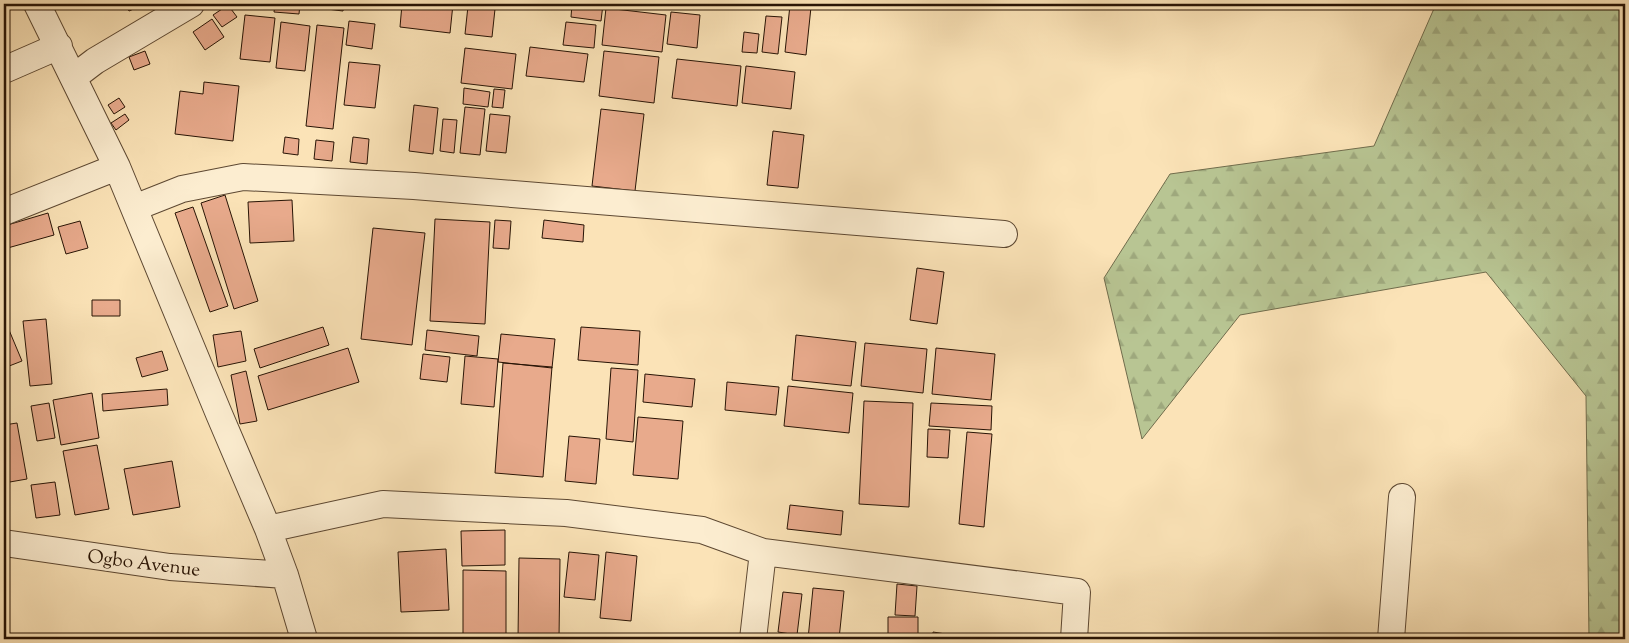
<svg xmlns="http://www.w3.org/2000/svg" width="1629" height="643" font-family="'Sorts Mill Goudy',serif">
  <defs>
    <pattern id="forest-firs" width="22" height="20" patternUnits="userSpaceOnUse" patternTransform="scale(1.25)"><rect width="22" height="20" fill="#b8c593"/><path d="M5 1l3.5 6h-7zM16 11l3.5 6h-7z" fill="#9ea87d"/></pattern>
  </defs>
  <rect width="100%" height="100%" fill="#fbe3b7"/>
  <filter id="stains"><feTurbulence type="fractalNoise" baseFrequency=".004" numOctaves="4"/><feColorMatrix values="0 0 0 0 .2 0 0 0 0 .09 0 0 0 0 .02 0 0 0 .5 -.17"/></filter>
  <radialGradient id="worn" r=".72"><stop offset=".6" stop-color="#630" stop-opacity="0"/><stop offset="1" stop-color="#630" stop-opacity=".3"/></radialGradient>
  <!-- forest -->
  <path fill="url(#forest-firs)" stroke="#706c4c" d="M1436,4h189v635h-36l-3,-243 -100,-124 -246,43 -98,124 -38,-161 66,-104 204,-28z"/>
  <!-- building -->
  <path fill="#e8aa8c" stroke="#281405" d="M125,4h20l-16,7z
    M275,4h25l-1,10 -25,-2z
    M311,4h33l-1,7 -32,-4z
    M347,4h27v5l-27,-3z
    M402,4h51l-3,29 -50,-6z
    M572,4h31l-2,17 -30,-4z
    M725,4h21v3l-21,-2z
    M228,5l9,12 -15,10 -9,-12z
    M790,5l21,2 -5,48 -21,-3z
    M468,6l27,3 -3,28 -27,-3z
    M606,8l60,7 -4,37 -60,-7z
    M671,12l29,3 -3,33 -30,-4z
    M245,15l30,3 -5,44 -30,-3z
    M766,16l16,1 -4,37 -16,-2z
    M212,19l12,18 -19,13 -12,-18z
    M349,21l26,3 -3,25 -26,-4z
    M281,22l29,4 -5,45 -29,-3z
    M566,22l30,3 -2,23 -31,-3z
    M317,25l27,3 -11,101 -27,-3z
    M4,28l5,11 -5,3z
    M744,32l15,2 -2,19 -15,-1z
    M530,47l58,7 -4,28 -58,-6z
    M465,48l51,6 -4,35 -51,-6z
    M145,51l5,13 -16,6 -5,-13z
    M604,51l55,6 -5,46 -55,-7z
    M677,59l64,7 -4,40 -65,-8z
    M349,62l31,3 -5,43 -31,-3z
    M746,66l49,6 -4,37 -49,-6z
    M204,82l35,4 -6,55 -58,-7 5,-43 23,3z
    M464,88l26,4 -2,15 -25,-3z
    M494,89l11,1 -2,18 -11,-1z
    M119,98l6,9 -11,7 -6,-9z
    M414,105l24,3 -5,46 -24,-3z
    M465,107l20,2 -5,46 -20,-2z
    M601,109l43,5 -9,77 -43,-5z
    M125,114l4,6 -13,10 -5,-7z
    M490,114l20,2 -4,37 -20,-2z
    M443,119l14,1 -3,33 -14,-2z
    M773,131l31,4 -6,53 -31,-3z
    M285,137l14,2 -1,16 -15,-2z
    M353,137l16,2 -2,25 -17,-2z
    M316,140l18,2 -2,19 -18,-2z
    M225,195l33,106 -24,8 -33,-106z
    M292,200l2,41 -44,2 -2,-41z
    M193,207l35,99 -18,6 -35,-99z
    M48,213l6,22 -50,14v-23z
    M435,219l55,3 -5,102 -55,-3z
    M495,220l16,1 -2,28 -16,-1z
    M544,220l40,5 -1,17 -41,-4z
    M80,221l8,27 -22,6 -8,-27z
    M373,228l52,5 -13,112 -51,-6z
    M917,268l27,4 -7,52 -27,-4z
    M92,300h28v16h-28z
    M4,318l18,43 -18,7z
    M46,319l6,65 -22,2 -7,-65z
    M323,327l6,18 -69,23 -6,-19z
    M581,327l59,4 -2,34 -60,-5z
    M427,330l52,6 -2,20 -52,-6z
    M241,331l5,30 -28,6 -5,-32z
    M501,334l54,5 -3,29 -54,-6z
    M796,335l60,7 -5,44 -59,-6z
    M865,343l62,6 -4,44 -62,-7z
    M348,348l11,34 -91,28 -10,-34z
    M936,348l59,6 -4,46 -59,-6z
    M162,351l6,19 -26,7 -6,-19z
    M423,354l27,3 -3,25 -27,-3z
    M465,356l33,3 -4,48 -33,-3z
    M503,363l49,4 -9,110 -48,-4z
    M611,368l27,2 -5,72 -27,-3z
    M246,371l11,50 -17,3 -9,-49z
    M645,374l50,5 -3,28 -49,-5z
    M727,382l52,5 -3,28 -51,-5z
    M788,386l65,7 -4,40 -65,-7z
    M167,389l1,16 -65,6 -1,-17z
    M92,393l7,45 -38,7 -8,-45z
    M864,401l49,2 -4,104 -50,-3z
    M49,403l6,35 -18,3 -6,-35z
    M931,403l61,3 -1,24 -62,-4z
    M638,417l45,4 -5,58 -45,-4z
    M17,423l10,56 -23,4v-58z
    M928,429l22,1 -2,28 -21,-1z
    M967,432l25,2 -8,93 -25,-3z
    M569,436l31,3 -4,45 -31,-3z
    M97,445l12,64 -34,6 -12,-64z
    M172,461l8,46 -47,8 -9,-46z
    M55,482l5,33 -24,3 -5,-33z
    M790,505l53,6 -2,24 -54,-6z
    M505,530v35l-43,1 -1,-35z
    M446,549l3,61 -48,2 -3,-60z
    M569,552l30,3 -4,45 -31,-3z
    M606,552l31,4 -6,65 -31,-3z
    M519,558l41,1 -1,80h-41z
    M463,570l43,1v68h-43z
    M897,584l20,2 -2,30 -20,-1z
    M813,588l31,3 -5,48h-31z
    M783,592l19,2 -5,41 -19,-3z
    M888,617h30v22h-30z
    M933,632l38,6v1h-38z"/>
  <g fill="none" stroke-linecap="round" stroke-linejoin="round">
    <!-- minor casing -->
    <g stroke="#5d4832" stroke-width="28">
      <path id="minor" d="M37,4l80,163 102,247 49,115 17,46 19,64
        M4,70l55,-24
        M74,77l21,-16 96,-57
        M134,208l48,-19 61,-12 171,9 590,48
        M4,212l113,-45
        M268,529l115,-25 183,9 136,17 61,22 314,40 -3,47
        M4,543l166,24 115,8
        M753,639l10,-87
        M1391,639l11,-142"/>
    </g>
    <!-- minor -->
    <use href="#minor" stroke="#fcedd0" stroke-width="26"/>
  </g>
  <g text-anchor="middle" stroke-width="4" stroke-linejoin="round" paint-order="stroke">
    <!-- street labels -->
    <g font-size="19" fill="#281405" stroke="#fcedd0">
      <text transform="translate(144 562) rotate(7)" y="7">Ogbo Avenue</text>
    </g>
  </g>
  <!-- margin -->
  <rect width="1629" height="643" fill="none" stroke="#fbe3b7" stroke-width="20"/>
  <rect x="5" y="5" width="1619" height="633" fill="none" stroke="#281405" stroke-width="2.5"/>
  <rect x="10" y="10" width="1609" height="623" fill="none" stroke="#281405"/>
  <rect width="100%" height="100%" filter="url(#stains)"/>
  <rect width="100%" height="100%" fill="url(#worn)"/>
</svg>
